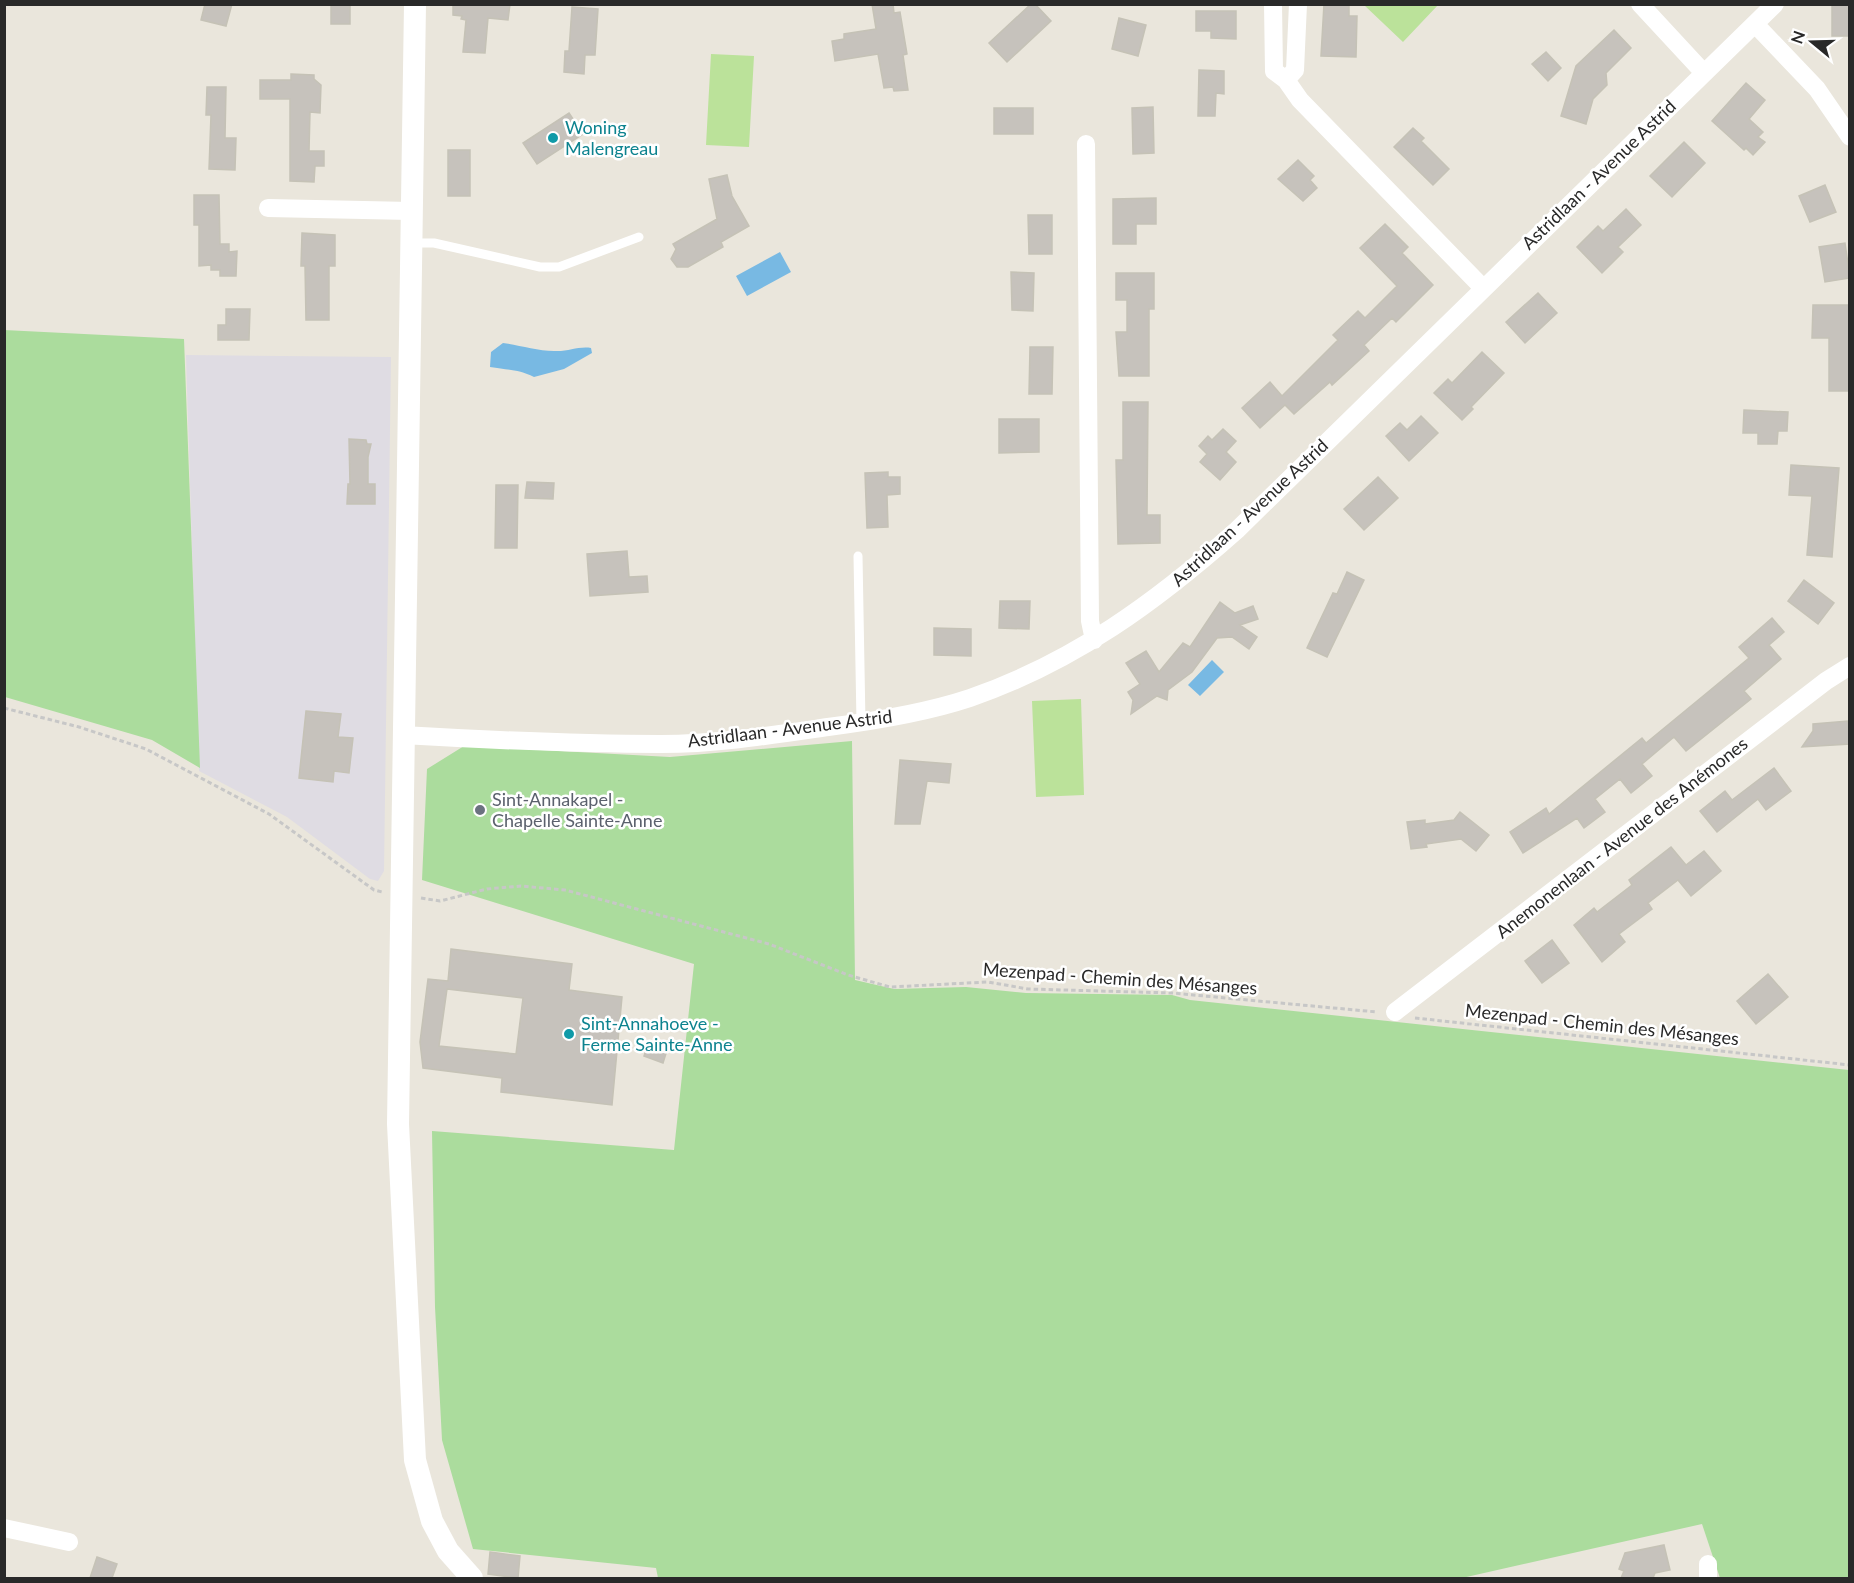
<svg xmlns="http://www.w3.org/2000/svg" width="1854" height="1583" font-family="Lato,sans-serif">
  <rect width="100%" height="100%" fill="#eae6dc"/>
  <!-- industrial -->
  <path fill="#dfdce3" d="M186,355l205,2 -7,514 -6,10 -8,-2 -83,-62 -88,-46z"/>
  <!-- green -->
  <path fill="#abdc9d" d="M4,330l180,9 16,429 -48,-28 -147,-43z
    M852,741l3,239 39,9 72,-2 60,6 146,2 18,5 659,70v508h-129l-18,-54 -240,54h-804l-2,-10 -183,-19 -31,-109 -7,-133 -3,-176 242,19 20,-186 -272,-84 5,-111 37,-23 206,11z"/>
  <!-- pitch -->
  <path fill="#bbe29a" d="M1438,5l-35,37 -39,-37 74,-1z
    M711,54l43,2 -5,91 -43,-2z
    M1081,699l3,96 -48,2 -4,-96z"/>
  <!-- water -->
  <path fill="#78b9e3" d="M780,252l11,20 -44,24 -11,-20z
    M503,343c16,2 34,8 51,8 14,1 24,-5 37,-3l1,5 -28,16 -30,8c-16,-8 -27,-7 -44,-10l1,-15z
    M1212,660l12,12 -24,24 -12,-11z"/>
  <!-- building -->
  <path fill="#c6c2bc" stroke="#c5c2b6" stroke-width="1.5" fill-rule="evenodd" d="M205,4h27l-6,22 -25,-6z
    M331,4h19v20h-19z
    M453,4h57l-2,16 -20,-2 -3,35 -22,-1 3,-32 -5,-1 1,-3 -9,-1z
    M872,4h21l1,9 6,-1 7,42 -4,1 5,35 -14,1 -1,-4 -9,1 -6,-34 -43,7 -3,-20 12,-2v-5l32,-5z
    M1031,4h4l16,17 -44,41 -18,-19z
    M1324,4h25v12h8l-1,41 -35,-1z
    M1832,4h18v32h-18z
    M572,7l26,2 -3,46h-10l-1,19 -20,-2 1,-21h4z
    M1196,11h40v28l-25,-1v-7h-15z
    M1119,18l27,7 -8,31 -26,-7z
    M1614,30l17,18 -25,25 1,12 -14,14 -7,25 -25,-8 15,-50z
    M1546,52l15,16 -13,13 -16,-17z
    M1199,70l25,1v23l-8,-1 -1,23h-17z
    M291,74l23,1v4l7,6 -1,28 -10,-1 -1,39h15v15h-9l-1,16 -24,-1v-82h-30v-19h31z
    M1746,83l19,17 -16,19 14,13 -5,5 7,5 -12,13 -7,-7 -2,2 -32,-29z
    M207,87h19l-1,51h11l-1,32 -26,-1 2,-54h-5z
    M1153,107l1,46 -21,1 -1,-46z
    M994,108h39v26h-39z
    M569,113l14,21 -46,30 -14,-21z
    M1413,128l11,10 -3,3 28,28 -16,16 -39,-38z
    M1684,142l21,21 -33,34 -22,-21z
    M448,150h22v46h-22z
    M1298,160l16,16 -4,4 7,8 -14,13 -25,-22z
    M727,175l5,21 17,30 -28,16 2,5 -35,20h-11l-6,-8 5,-10 -3,-5 44,-25 -8,-40z
    M1825,185l11,27 -26,10 -11,-26z
    M194,195h25l1,49h9v8l8,-1 -1,25h-16v-6h-9v-5l-12,1v-41h-5z
    M1156,198v26h-20v20h-23v-45z
    M1626,209l15,16 -23,22 5,5 -21,21 -25,-26 21,-21 5,5z
    M1028,215h24v39h-23z
    M1385,224l23,23 -6,6 31,32 -37,37 -4,-4 -28,27 5,6 -37,34 -2,-3 -36,32 -9,-9 -25,23 -18,-20 28,-26 12,14 56,-56 -5,-5 25,-24 7,7 32,-32 -37,-38z
    M302,233l33,2v31h-6v54h-23l-1,-54h-4z
    M1845,243l5,35 -25,4 -6,-35z
    M1011,272l23,1 -1,38 -21,-1z
    M1116,273h38v36h-5v67h-30l-3,-44h11v-32h-11z
    M1538,293l19,20 -32,30 -19,-21z
    M1813,305h37v86h-21v-53h-17z
    M226,309h24l-1,31h-31v-15h8z
    M1030,347h23l-1,47h-23z
    M1482,352l22,21 -33,34 2,2 -11,11 -28,-27 14,-14 4,4z
    M1123,402h25l-1,113h13v28l-42,1 -2,-84h7z
    M1744,410l44,2 -1,19h-9l-1,13h-19v-11h-15z
    M1421,416l17,17 -29,28 -23,-25 14,-13 7,7z
    M999,419h40v33l-40,1z
    M1223,429l13,12 -10,11 10,10 -16,18 -20,-18 7,-8 -8,-8 9,-10 4,4z
    M349,439l17,1 1,4h4l-3,13v27h7v20h-28l1,-20h2z
    M1791,465l48,3 -7,89 -25,-2 5,-59 -23,-1z
    M888,472v5h12v17l-13,1 1,32 -21,1 -2,-55z
    M1378,477l20,21 -34,32 -20,-21z
    M527,482l27,1 -1,16 -28,-1z
    M496,485h22l-1,63h-22z
    M627,551l2,26 18,-1 1,16 -58,4 -3,-42z
    M1347,572l17,8 -37,77 -20,-9 26,-55 4,1z
    M1804,580l30,23 -16,21 -30,-23z
    M1000,601h30l-1,28 -30,-1z
    M1220,602l15,11 18,-7 5,13 -18,6 17,12 -8,12 -17,-12 -15,1 -25,34 -24,18 -1,10 -10,-4 -26,18 2,-14 -5,-8 12,-8 -14,-21 20,-12 13,21 24,-29 7,4z
    M1772,618l12,14 -15,13 12,14 -37,32 7,8 -65,52 -12,-14 -32,27 10,12 -21,17 -11,-14 -25,20 10,13 -21,16 -7,-10 -54,35 -13,-21 36,-24 3,6 93,-76 4,5 62,-51 41,-34 -10,-11z
    M934,628l37,1v27l-37,-1z
    M306,711l35,3 -3,23 15,1 -4,35 -15,-2 -1,11 -34,-4z
    M1848,721l2,23 -48,3 11,-16v-7z
    M900,760l51,4 -2,19 -22,-2 -7,43h-25z
    M1774,768l17,23 -25,19 -8,-11 -41,33 -17,-21 25,-20 7,9z
    M1460,812l29,23 -13,16 -15,-12 -35,5 1,3 -16,2 -4,-27 18,-2v4l29,-4z
    M1671,847l15,18 18,-14 17,20 -30,25 -13,-16 -30,23 4,6 -33,25 6,8 -23,20 -28,-37 20,-17 3,4 35,-27 -3,-5z
    M1552,940l17,23 -27,20 -17,-22z
    M451,949l121,15 -3,26 53,7 -10,108 -111,-13 1,-14 -79,-10 -3,-26 8,-63 20,2zM447,989l76,9 -7,56 -77,-8z
    M1768,974l20,23 -32,27 -19,-23z
    M649,1041l19,6 -5,16 -19,-7z
    M1664,1545l6,25 -15,3 -2,5h-32l3,-7 -5,-2 6,-16z
    M490,1552l30,4 -2,22 -30,-4z
    M97,1557l20,7 -5,14h-22z"/>
  <g fill="none" stroke-linecap="round" stroke-linejoin="round">
    <!-- path -->
    <path stroke="#c7c7c7" stroke-width="3" stroke-dasharray="4.5 3" stroke-linecap="butt" d="M4,708l75,19 67,22 123,65 105,76 8,2
      M421,898l19,3 47,-12 34,-3 44,4 204,54 79,31 42,12 98,-5 40,7 144,4 205,19
      M1415,1018l435,47"/>
    <!-- service -->
    <path stroke="#fff" stroke-width="9" d="M412,243h22l106,24h19l80,-30
      M858,556l3,167"/>
    <!-- minor -->
    <path stroke="#fff" stroke-width="18" d="M1273,4l1,67 12,9 14,20 183,188
      M1640,4l64,69
      M1755,24l62,65 33,48
      M1286,80l9,-10 3,-66
      M1086,144l4,477 4,19
      M268,208l143,3
      M402,735c86,5 173,9 259,9 55,0 112,-9 167,-17 47,-6 97,-14 142,-29 104,-36 186,-96 267,-168l538,-526
      M1395,1012l431,-331 24,-15
      M4,1528l65,14
      M1708,1564v14"/>
    <!-- tertiary -->
    <path stroke="#fff" stroke-width="22" d="M415,4l-17,1120 17,336 17,61 16,30 24,27"/>
  </g>
  <!-- markers -->
  <g fill="#0f9aa8" stroke="#fff" stroke-width="2">
    <circle cx="553" cy="138" r="6"/>
    <circle cx="569" cy="1034" r="6"/>
  </g>
  <circle fill="#6b7280" stroke="#fff" stroke-width="2" cx="480" cy="810" r="6"/>
  <g text-anchor="middle" stroke-width="5" stroke-linejoin="round" paint-order="stroke">
    <!-- culture labels -->
    <g font-size="18" fill="#0d838f" stroke="#fff" text-anchor="start">
      <text x="565" y="134">Woning<tspan x="565" dy="21">Malengreau</tspan></text>
      <text x="581" y="1030">Sint-Annahoeve -<tspan x="581" dy="21">Ferme Sainte-Anne</tspan></text>
    </g>
    <!-- street labels -->
    <g font-size="18" fill="#292929" stroke="#fff">
      <text transform="translate(1599 175) rotate(-44)" y="6">Astridlaan - Avenue Astrid</text>
      <text transform="translate(1250 513) rotate(-43)" y="6">Astridlaan - Avenue Astrid</text>
      <text transform="translate(790 729) rotate(-7)" y="6">Astridlaan - Avenue Astrid</text>
      <text transform="translate(1622 838) rotate(-38)" y="6">Anemonenlaan - Avenue des Anémones</text>
      <text transform="translate(1120 979) rotate(4)" y="6">Mezenpad - Chemin des Mésanges</text>
      <text transform="translate(1602 1025) rotate(6)" y="6">Mezenpad - Chemin des Mésanges</text>
    </g>
    <!-- worship labels -->
    <g font-size="18" fill="#5b616d" stroke="#fff" text-anchor="start">
      <text x="492" y="806">Sint-Annakapel -<tspan x="492" dy="21">Chapelle Sainte-Anne</tspan></text>
    </g>
  </g>
  <!-- border -->
  <rect width="1854" height="1583" fill="none" stroke="#292929" stroke-width="12"/>
  <!-- north arrow -->
  <g transform="translate(1812 42) rotate(289)" stroke="#ffffff" stroke-width="4.5" paint-order="stroke">
  <path d="M0-4.5L10 22L0 15L-10 22Z" fill="#292929"/>
  <text y="-9" font-size="16" font-weight="bold" text-anchor="middle" fill="#292929">N</text>
  </g>
</svg>
